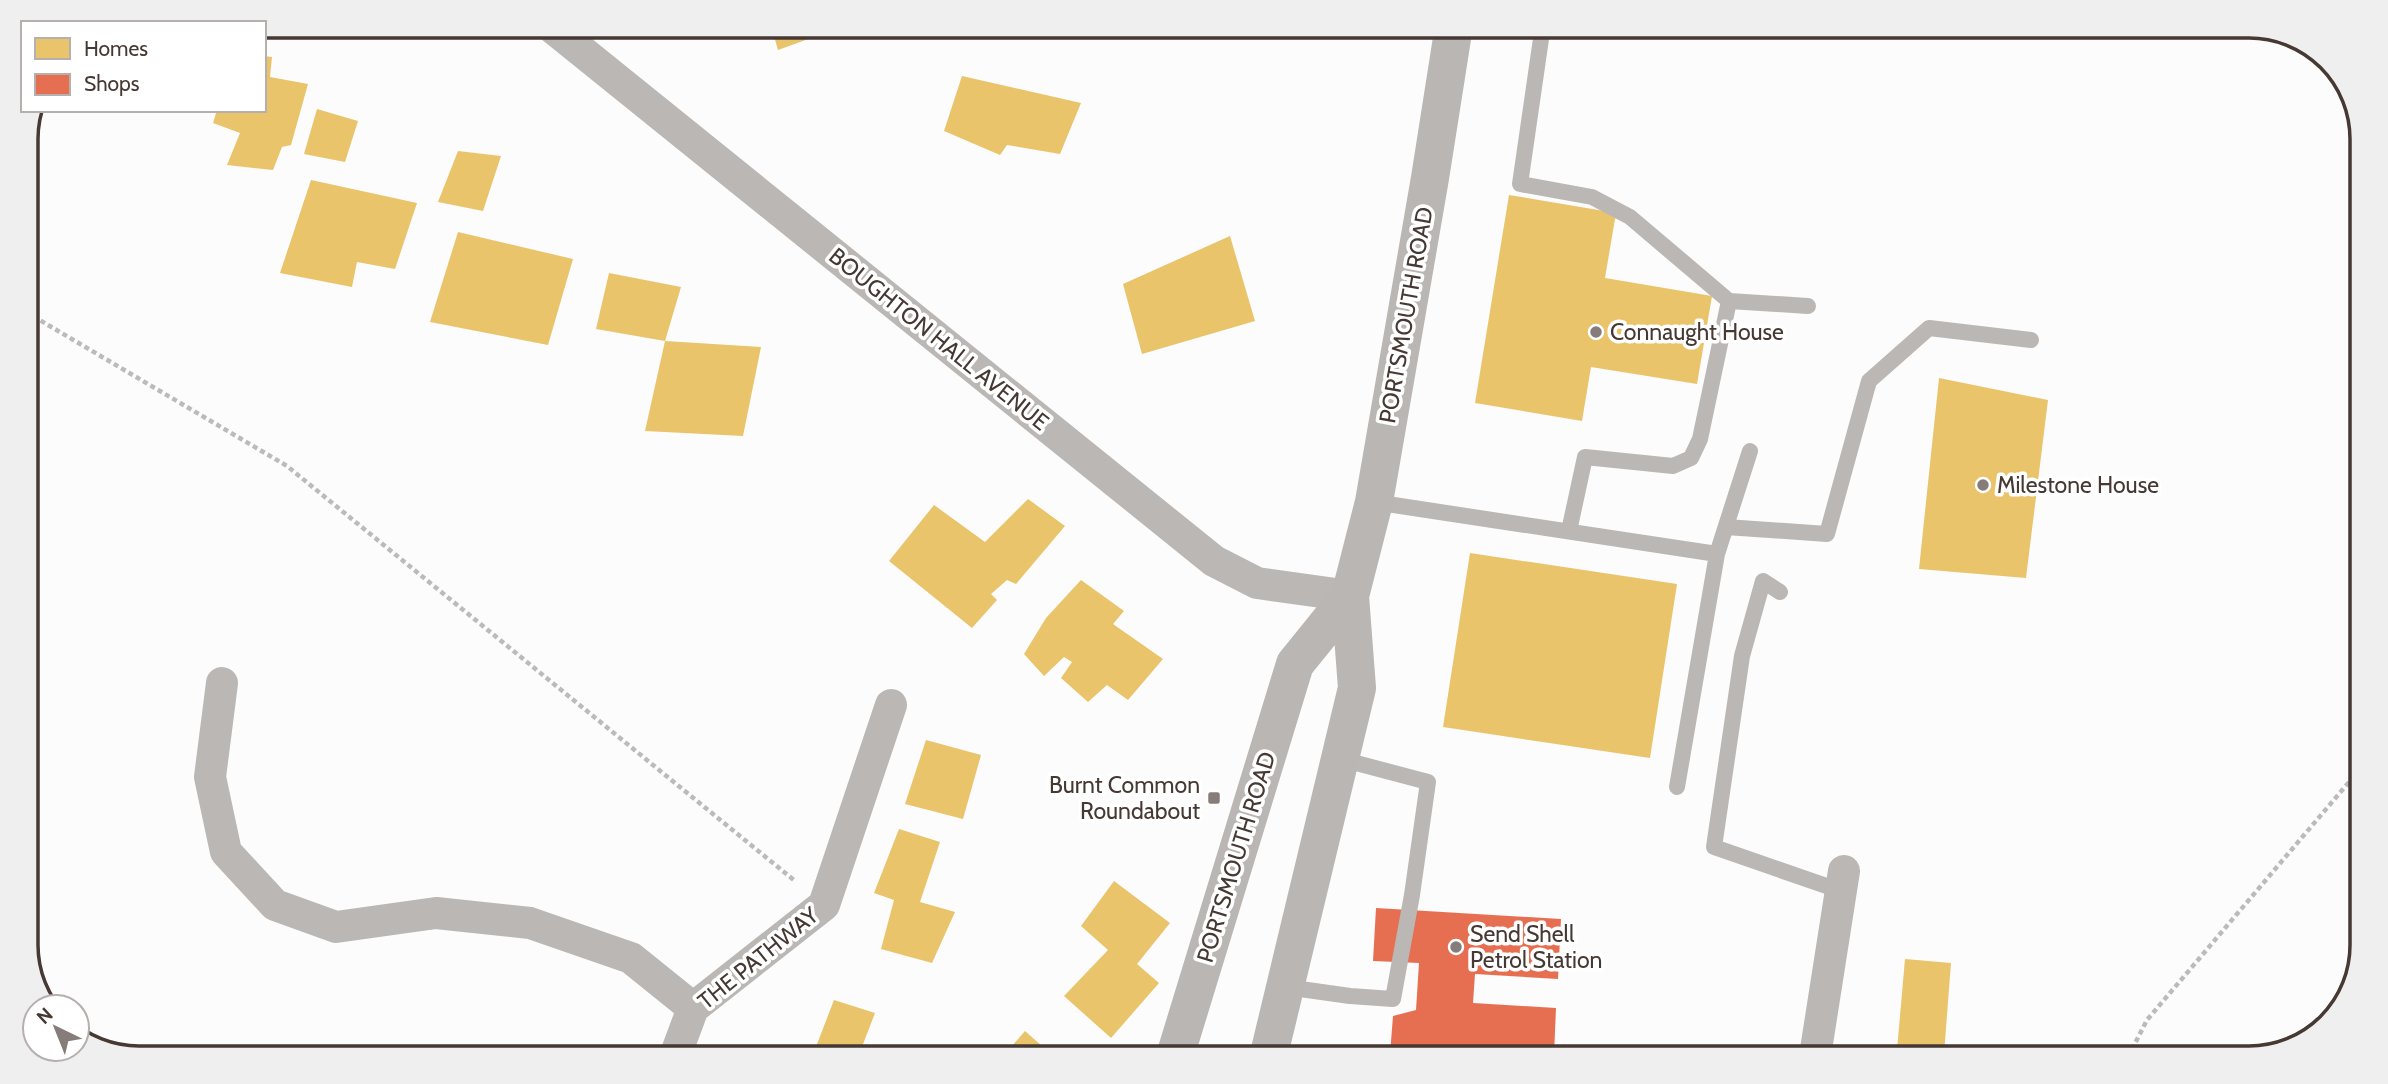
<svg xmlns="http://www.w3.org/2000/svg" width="2388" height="1084" font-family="Cabin,sans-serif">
  <rect width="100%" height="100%" fill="#fcfcfc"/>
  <!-- homes -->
  <path fill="#e9c46a" d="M772,29h64l-58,21z
    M264,56l8,1 -2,20 38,7 -17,61 -9,2 -9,23 -46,-5 13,-32 -27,-10 4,-13h47z
    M962,76l119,27 -21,51 -53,-9 -7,10 -56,-24z
    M317,109l41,12 -13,41 -41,-8z
    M458,151l43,5 -18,55 -45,-9z
    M311,180l106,23 -22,66 -38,-7 -5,25 -72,-14z
    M1509,195l107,18 -11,65 107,18 -15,88 -106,-17 -9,54 -107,-18z
    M458,232l115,27 -25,86 -118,-23z
    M1230,236l25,85 -113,33 -19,-70z
    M609,273l72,14 -16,54 96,6 -18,89 -98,-5 20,-90 -69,-12z
    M1939,378l109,22 -22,178 -107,-9z
    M1028,499l37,27 -49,58 -9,-4 -16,14 6,6 -25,28 -83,-67 45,-56 51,37z
    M1470,553l207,31 -27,174 -207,-31z
    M1081,580l43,31 -11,13 50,35 -35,41 -21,-15 -19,17 -27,-24 11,-16 -8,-5 -20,19 -20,-22 22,-36z
    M926,740l55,15 -18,64 -58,-15z
    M899,829l41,13 -20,60 35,10 -23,51 -51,-14 13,-49 -20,-7z
    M1114,881l56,42 -33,41 22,19 -48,55 -47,-42 44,-46 -27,-24z
    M1905,959l46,4 -7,91 -47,-4z
    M834,1000l41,13 -15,39h-46z
    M1025,1031l25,22h-44z"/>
  <!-- shops -->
  <path fill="#e76f51" d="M1376,908l185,11 -3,60 -83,-5 -2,29 83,5 -2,47 -164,-1 3,-38 23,-6 3,-47 -46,-2z"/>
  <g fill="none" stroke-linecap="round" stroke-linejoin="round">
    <!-- path -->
    <path stroke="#bdbbba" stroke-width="4.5" stroke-dasharray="5 3.5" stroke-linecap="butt" d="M26,312l261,154 508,415
      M2128,1057l19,-37 208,-245"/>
    <!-- lane -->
    <path stroke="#bab7b5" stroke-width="16" d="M1542,32l-22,152 72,13 38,20 99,84
      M1374,502l343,52 33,-103
      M1726,527l101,7 42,-153 60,-53 102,12
      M1569,531l16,-74 88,9 18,-8 9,-19 29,-138 79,5
      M1780,592l-17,-11 -21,75 -28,191 127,44
      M1677,787l40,-233
      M1286,987l64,9 43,3 19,-104 16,-113 -87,-23"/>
    <!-- street -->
    <path stroke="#bab7b5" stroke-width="32" d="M553,28l661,533 43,22 93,13
      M222,683l-12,94 16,75 49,53 61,22 100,-14 94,10 101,35 62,50
      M677,1051l16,-43 131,-103 67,-200
      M1815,1056l29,-185"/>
    <!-- secondary -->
    <path stroke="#b9b6b4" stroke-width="38" d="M1176,1053l119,-389 55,-68
      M1269,1054l88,-366 -7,-92 24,-94 56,-324 23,-146"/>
  </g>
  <!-- markers -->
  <g fill="#867d7a" stroke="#fff" stroke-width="2.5">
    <circle cx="1596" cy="332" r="7"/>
    <circle cx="1983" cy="485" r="7"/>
    <rect x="1207" y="791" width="14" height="14" rx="3.5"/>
    <circle cx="1456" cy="947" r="7"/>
  </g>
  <g text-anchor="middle" stroke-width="7" stroke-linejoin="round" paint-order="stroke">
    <!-- street labels -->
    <g font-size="23" fill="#463934" stroke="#fff">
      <text transform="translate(1406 315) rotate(-80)" y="8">PORTSMOUTH ROAD</text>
      <text transform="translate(939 339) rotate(39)" y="8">BOUGHTON HALL AVENUE</text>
      <text transform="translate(1236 857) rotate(-73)" y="8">PORTSMOUTH ROAD</text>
      <text transform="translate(758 958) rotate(-39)" y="8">THE PATHWAY</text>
    </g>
    <!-- poi labels -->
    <g font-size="23" fill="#463934" stroke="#fff" text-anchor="start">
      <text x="1610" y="340">Connaught House</text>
      <text x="1997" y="493">Milestone House</text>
      <text x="1200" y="793" text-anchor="end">Burnt Common<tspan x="1200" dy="26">Roundabout</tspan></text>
      <text x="1470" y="942">Send Shell<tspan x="1470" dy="26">Petrol Station</tspan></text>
    </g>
  </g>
  <!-- crop -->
  <path d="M0 0H2388V1084H0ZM139 38H2249A101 101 0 0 1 2350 139V945A101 101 0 0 1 2249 1046H139A101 101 0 0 1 38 945V139A101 101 0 0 1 139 38Z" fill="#f0efef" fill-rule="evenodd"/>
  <path fill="none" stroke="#463934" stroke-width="3.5" d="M139 38H2249A101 101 0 0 1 2350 139V945A101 101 0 0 1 2249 1046H139A101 101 0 0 1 38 945V139A101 101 0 0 1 139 38Z"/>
  <!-- legend -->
  <rect x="21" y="21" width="245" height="91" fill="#ffffff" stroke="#b5b0ae" stroke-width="2"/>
  <rect x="35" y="38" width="35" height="21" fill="#e9c46a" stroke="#b5b0ae" stroke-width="2"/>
  <text x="84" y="56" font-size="21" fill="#463934">Homes</text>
  <rect x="35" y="74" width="35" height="21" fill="#e76f51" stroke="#b5b0ae" stroke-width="2"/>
  <text x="84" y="91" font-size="21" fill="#463934">Shops</text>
  <!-- north arrow -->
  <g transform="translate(56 1028) rotate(317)"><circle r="33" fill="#ffffff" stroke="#b5b0ae" stroke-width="2"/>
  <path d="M0-5L12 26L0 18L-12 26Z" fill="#867d7a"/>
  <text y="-10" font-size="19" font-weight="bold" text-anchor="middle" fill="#463934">N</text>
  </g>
</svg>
